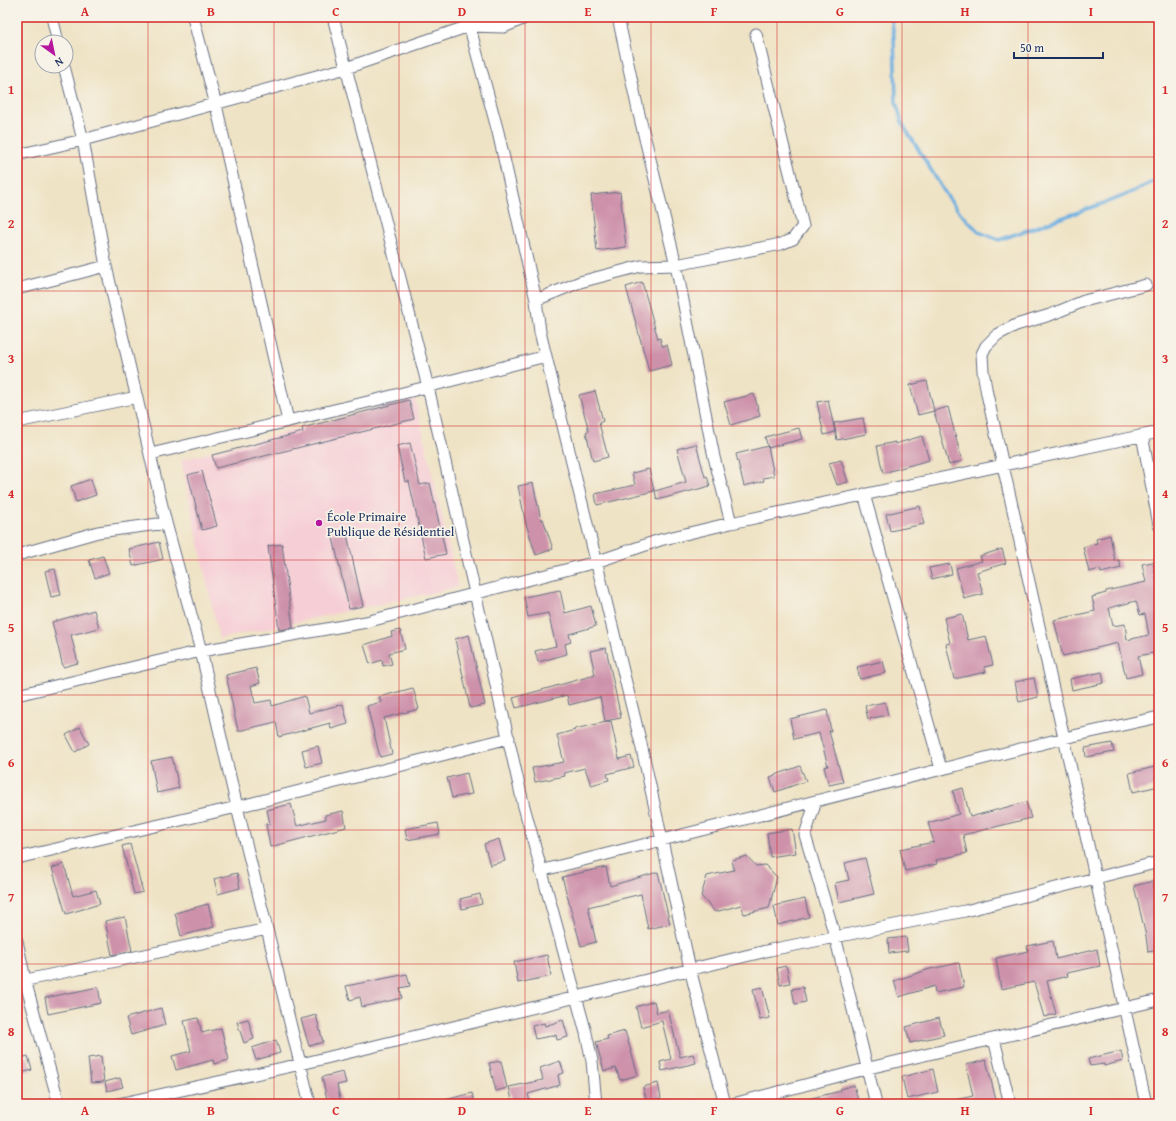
<svg xmlns="http://www.w3.org/2000/svg" width="1176" height="1121" font-family="'Gentium Book Plus',serif">
  <rect width="100%" height="100%" fill="#f7f3e8"/>
  <filter id="ink" filterUnits="userSpaceOnUse"><feTurbulence type="fractalNoise" baseFrequency=".025" numOctaves="2"/><feDisplacementMap in="SourceGraphic" scale="8" xChannelSelector="R" yChannelSelector="G"/><feConvolveMatrix kernelMatrix="1 2 1 2 8 2 1 2 1" color-interpolation-filters="sRGB"/></filter>
  <filter id="wash" filterUnits="userSpaceOnUse"><feTurbulence type="fractalNoise" baseFrequency=".012" numOctaves="4" result="noise"/><feDisplacementMap in="SourceGraphic" scale="16" xChannelSelector="R" yChannelSelector="G"/><feGaussianBlur stdDeviation="0.9" result="paint"/><feColorMatrix in="noise" values="0 0 0 0 0 0 0 0 0 0 0 0 0 0 0 0 0 1.4 0 .05"/><feComposite in="paint" operator="in"/></filter>
  <g filter="url(#wash)">
    <rect width="100%" height="100%" fill="#efe3c5"/>
    <!-- built -->
    <path fill="#f6cfd6" d="M415,398l43,189 -239,52 -38,-179z"/>
    <g fill="none" stroke-linecap="round" stroke-linejoin="round">
      <!-- stream -->
      <path stroke="#6baee0" stroke-width="3.5" d="M891,17l3,19 2,66 6,21 47,76 14,17 16,16 20,8 122,-43 38,-18"/>
    </g>
    <g id="blocks">
      <!-- building -->
      <path fill="#cd91aa" fill-rule="evenodd" d="M620,192l6,55 -29,4 -6,-56z
        M642,282l16,57 2,-1 2,8 5,-1 5,20 -23,6 -23,-84z
        M927,381l7,30 -16,4 -8,-30z
        M595,391l8,30 -4,2 9,34 -15,4 -7,-29 3,-1 -10,-36z
        M754,394l6,22 -29,9 -7,-23z
        M409,400l5,19 -198,49 -4,-13 91,-23 -1,-4z
        M828,400l7,32 -11,3 -7,-33z
        M948,407l14,54 -13,4 -15,-54z
        M863,418l3,16 -29,6 -3,-17z
        M799,428l3,11 -34,9 -3,-11z
        M922,436l7,24 -46,13 -6,-27 18,-4v2z
        M410,443l10,42 10,-2 16,71 -20,4 -17,-77 -4,1 -8,-36z
        M696,444l9,33 2,-1 3,10 -53,14 -2,-9 31,-9 -9,-33z
        M768,446l6,30 -11,2 1,3 -20,5 -8,-32z
        M841,460l7,22 -11,3 -8,-22z
        M649,469l5,22 -57,14 -2,-11 40,-9 -3,-12z
        M202,471l15,55 -15,4 -14,-55z
        M91,479l5,16 -20,7 -5,-16z
        M533,483l8,37 2,-1 10,30 -17,6 -10,-31 -8,-38z
        M920,506l4,18 -34,7 -4,-17z
        M346,530l17,76 -14,3 -17,-76z
        M1110,535l5,26 4,-1 2,8 -20,5 -1,-4 -11,3 -6,-25 14,-4 -1,-4z
        M159,542l4,17 -30,7 -4,-17z
        M282,544l11,84 -14,2 -11,-84z
        M1002,549l4,14 -29,9 6,22 -19,5 -8,-31 26,-7 -2,-5z
        M103,556l6,17 -14,5 -6,-18z
        M1153,562l6,30v68l-4,1 -2,-8 -15,3 4,18 -16,4 -8,-35 -55,13 -9,-36 41,-9 -3,-14 14,-4v-2l40,-9 -4,-18zM1136,601l4,14 5,-1 4,21 -22,5 -2,-16 -12,2 -4,-18z
        M950,564l2,10 -20,5 -3,-11z
        M55,569l6,26 -10,2 -6,-26z
        M560,590l5,23 26,-7 5,20 -27,8 2,8 -6,2 2,10 -29,8 -3,-11 21,-5 -8,-33 -20,4 -4,-20z
        M94,610l5,18 -28,7 7,28 -15,4 -11,-45z
        M962,614l6,26 18,-4 7,29 -9,2 2,5 -32,7 -8,-35 4,-1 -6,-25z
        M400,630l5,19 -16,4 3,11 -9,2 -1,-6 -12,4 -6,-19 28,-9 -1,-4z
        M469,635l16,70 -15,3 -15,-69z
        M606,648l15,70 -16,3 -5,-24 -31,8 -2,-10 -51,13 -3,-10 82,-23 -5,-24z
        M883,661l3,12 -26,6 -3,-12z
        M256,668l4,15 -9,3 4,17 16,-3 1,6 33,-10 4,17 34,-9 5,20 -17,5 -1,-6 -51,14 -3,-15 -38,9 -12,-56z
        M1102,672l2,11 -32,7 -2,-11z
        M1034,678l4,19 -19,5 -4,-20z
        M413,688l6,21 -35,9 8,36 -12,3 -13,-51 14,-4 -2,-5z
        M885,702l3,13 -20,4 -3,-13z
        M827,710l4,21h-2l14,51 -14,3 -5,-18 4,-1 -9,-33 -25,6 -4,-20z
        M611,721l8,38 12,-3 3,11 -27,7 2,6 -18,5 -6,-17 -21,5 1,3 -30,6 -3,-14 32,-6 -7,-27 18,-5 -1,-1z
        M80,727l9,17 -14,8 -9,-17z
        M1112,743l2,9 -28,5 -1,-9z
        M318,746l4,17 -16,4 -4,-17z
        M172,757l7,31 -22,5 -6,-32z
        M800,766l6,15 -31,11 -5,-15z
        M1159,766v20l-26,6 -4,-19z
        M467,773l5,21 -20,4 -5,-20z
        M963,788l7,29 56,-15 5,16 -68,17 4,18 -31,7 1,4 -32,7 -5,-22 34,-7 -6,-19 31,-9 -6,-23z
        M291,804l6,22 29,-7 -1,-4 18,-4 3,16 -76,20 -4,-23h4l-3,-14z
        M438,823l2,11 -33,6 -2,-11z
        M792,829l4,24 -26,4 -3,-24z
        M499,839l6,22 -15,4 -6,-21z
        M130,844l13,48 -9,2 -12,-48z
        M747,856l9,10 9,-1 12,12 -8,31 -25,6 -3,-9 -26,7 -14,-16 6,-20 27,-6 -2,-10z
        M865,858l9,36 -35,8 -4,-19 14,-3 -4,-17z
        M64,864l9,32 23,-6 4,14 -34,10 -14,-46z
        M606,867l4,19 48,-14 12,52 -22,5 -7,-35 -53,13 8,35 -15,4 -19,-69z
        M237,873l3,15 -22,6 -4,-15z
        M1153,881l6,25v44l-11,2 -2,-16 -12,-50z
        M480,894l2,10 -20,5 -2,-10z
        M805,899l4,18 -31,8 -4,-19z
        M208,904l6,23 -33,9 -6,-23z
        M125,917l7,34 -20,4 -7,-34z
        M906,937l2,14 -19,2 -1,-14z
        M1053,941l3,18 41,-10 3,17 -33,7 1,3 -21,5 9,33 -12,3 -10,-35 -33,7 -5,-31 32,-7 -1,-5z
        M547,955l4,21 -33,7 -4,-21z
        M959,963l5,24 -29,6 -1,-7 -35,11 -5,-16 36,-12z
        M786,966l4,17 -10,2 -3,-17z
        M407,974l3,12 -10,2 2,10 -40,9 -2,-10 -10,3 -4,-14z
        M98,987l3,16 -53,11 -3,-16z
        M762,987l8,31 -10,2 -7,-31z
        M803,987l3,15 -11,2 -3,-15z
        M654,1001l3,12 11,-3 12,47 13,-3 3,9 -34,8 -2,-9 11,-3 -9,-38 -21,6 -5,-20z
        M161,1008l4,17 -34,10 -5,-17z
        M316,1015l7,27 -14,4 -8,-27z
        M198,1018l4,15 19,-5 8,32 -15,4 -1,-4 -37,10 -4,-14 19,-5 -7,-30z
        M939,1018l5,17 -34,8 -4,-16z
        M248,1019l6,20 -10,4 -7,-21z
        M563,1020l5,17 -11,3 -1,-5 -21,4 -3,-13 12,-3 1,3z
        M625,1031l13,44 -18,5 -4,-12 -12,3 -8,-29 12,-3 -1,-3z
        M276,1040l4,13 -24,7 -4,-12z
        M1121,1051l2,10 -19,5v-2l-14,2 -2,-7z
        M28,1056l4,14 -15,4v-15z
        M101,1056l3,26 -13,1 -3,-25z
        M986,1060l11,44h-43v-4l19,-4 -7,-31z
        M501,1061l6,27 -11,3 -7,-28z
        M560,1061l4,12 -6,2 2,10 -32,9 2,8 -17,2 -4,-17 34,-7 -3,-12z
        M933,1069l5,23 -31,7 -5,-22z
        M343,1072l3,11 -9,2 4,19h-13l-6,-27z
        M120,1078l3,9 -16,4 -2,-9z
        M658,1083l3,15 -14,4 -4,-15z
        M854,1085l5,19h-15l-1,-2 -8,2h-32v-4l38,-9 -1,-2z
        M472,1093l3,11h-33l-1,-3z"/>
    </g>
  </g>
  <g filter="url(#ink)">
    <use href="#blocks" fill-opacity="0" stroke="#656e82" stroke-width="1"/>
    <g fill="none" stroke-linecap="round" stroke-linejoin="round">
      <!-- minor casing -->
      <g stroke="#656e82" stroke-width="13">
        <path id="minor" d="M52,17l6,25
          M193,17l23,88 72,316
          M333,17l95,370 95,416 63,230 6,28 4,43
          M467,17l31,115 38,168 4,32 101,412 49,225 35,135
          M618,17l20,93 38,155 38,192 17,66
          M64,66l19,74 23,126 60,257 35,128 36,156 73,297
          M17,155l66,-15 263,-72 123,-42 35,1 23,-10
          M1146,285l-62,16 -34,14 -34,10 -19,10 -11,11 -4,8 1,17 4,23 159,710
          M17,289l89,-23
          M536,300l44,-18 61,-16 35,-1 105,-21 12,-5 10,-13 -47,-192
          M17,422l120,-25
          M1142,435l17,90
          M151,454l229,-55 166,-43
          M864,494l77,275
          M17,555l81,-23 68,-9
          M17,695l184,-44 165,-29 230,-60 64,-22 71,-17 428,-91
          M816,801l-11,34 30,101 41,168
          M17,858l220,-51 272,-69
          M540,871l524,-133 95,-21
          M17,941l8,39 34,124
          M17,982l250,-53
          M994,1039l16,65
          M118,1104l183,-40 469,-114 195,-39 194,-49
          M733,1104l136,-36 290,-68"/>
      </g>
      <!-- minor -->
      <use href="#minor" stroke="#fff" stroke-width="11"/>
    </g>
  </g>
  <!-- grid -->
  <path fill="none" stroke="#d62828" stroke-width="1" stroke-opacity="0.55" d="M148,17v1087M274,17v1087M399,17v1087M525,17v1087M651,17v1087M777,17v1087M902,17v1087M1028,17v1087M17,157h1142M17,291h1142M17,426h1142M17,560h1142M17,695h1142M17,830h1142M17,964h1142"/>
  <!-- markers -->
  <circle fill="#b5179e" stroke="#f7f3e8" stroke-width="1.5" cx="319" cy="523" r="4"/>
  <g text-anchor="middle" stroke-width="3.5" stroke-linejoin="round" paint-order="stroke">
    <!-- poi labels -->
    <g font-size="13" fill="#1b2f5e" stroke="#f7f3e8" text-anchor="start">
      <text x="327" y="521">École Primaire<tspan x="327" dy="15">Publique de Résidentiel</tspan></text>
    </g>
  </g>
  <!-- margin -->
  <rect width="1176" height="1121" fill="none" stroke="#f7f3e8" stroke-width="44"/>
  <!-- north arrow -->
  <g transform="translate(54 54) rotate(147)"><circle r="19" fill="#f7f3e8" stroke="#9fa5b1"/>
  <path d="M0-3L7 15L0 10L-7 15Z" fill="#b5179e"/>
  <text y="-6" font-size="11" font-weight="bold" text-anchor="middle" fill="#1b2f5e">N</text>
  </g>
  <!-- scale -->
  <path d="M1014 52v6h89v-6" fill="none" stroke="#1b2f5e" stroke-width="2"/>
  <text x="1020" y="52" font-size="12" fill="#1b2f5e" stroke="#f7f3e8" stroke-width="3" paint-order="stroke">50 m</text>
  <rect x="22" y="22" width="1132" height="1077" fill="none" stroke="#d62828" stroke-width="1.5"/>
  <g font-size="13" text-anchor="middle" font-weight="bold" fill="#d62828">
    <text x="85" y="16">A</text>
    <text x="211" y="16">B</text>
    <text x="336" y="16">C</text>
    <text x="462" y="16">D</text>
    <text x="588" y="16">E</text>
    <text x="714" y="16">F</text>
    <text x="840" y="16">G</text>
    <text x="965" y="16">H</text>
    <text x="1091" y="16">I</text>
    <text x="11" y="94">1</text>
    <text x="1165" y="94">1</text>
    <text x="11" y="228">2</text>
    <text x="1165" y="228">2</text>
    <text x="11" y="363">3</text>
    <text x="1165" y="363">3</text>
    <text x="11" y="498">4</text>
    <text x="1165" y="498">4</text>
    <text x="11" y="632">5</text>
    <text x="1165" y="632">5</text>
    <text x="11" y="767">6</text>
    <text x="1165" y="767">6</text>
    <text x="11" y="902">7</text>
    <text x="1165" y="902">7</text>
    <text x="11" y="1036">8</text>
    <text x="1165" y="1036">8</text>
    <text x="85" y="1115">A</text>
    <text x="211" y="1115">B</text>
    <text x="336" y="1115">C</text>
    <text x="462" y="1115">D</text>
    <text x="588" y="1115">E</text>
    <text x="714" y="1115">F</text>
    <text x="840" y="1115">G</text>
    <text x="965" y="1115">H</text>
    <text x="1091" y="1115">I</text>
  </g>
</svg>
